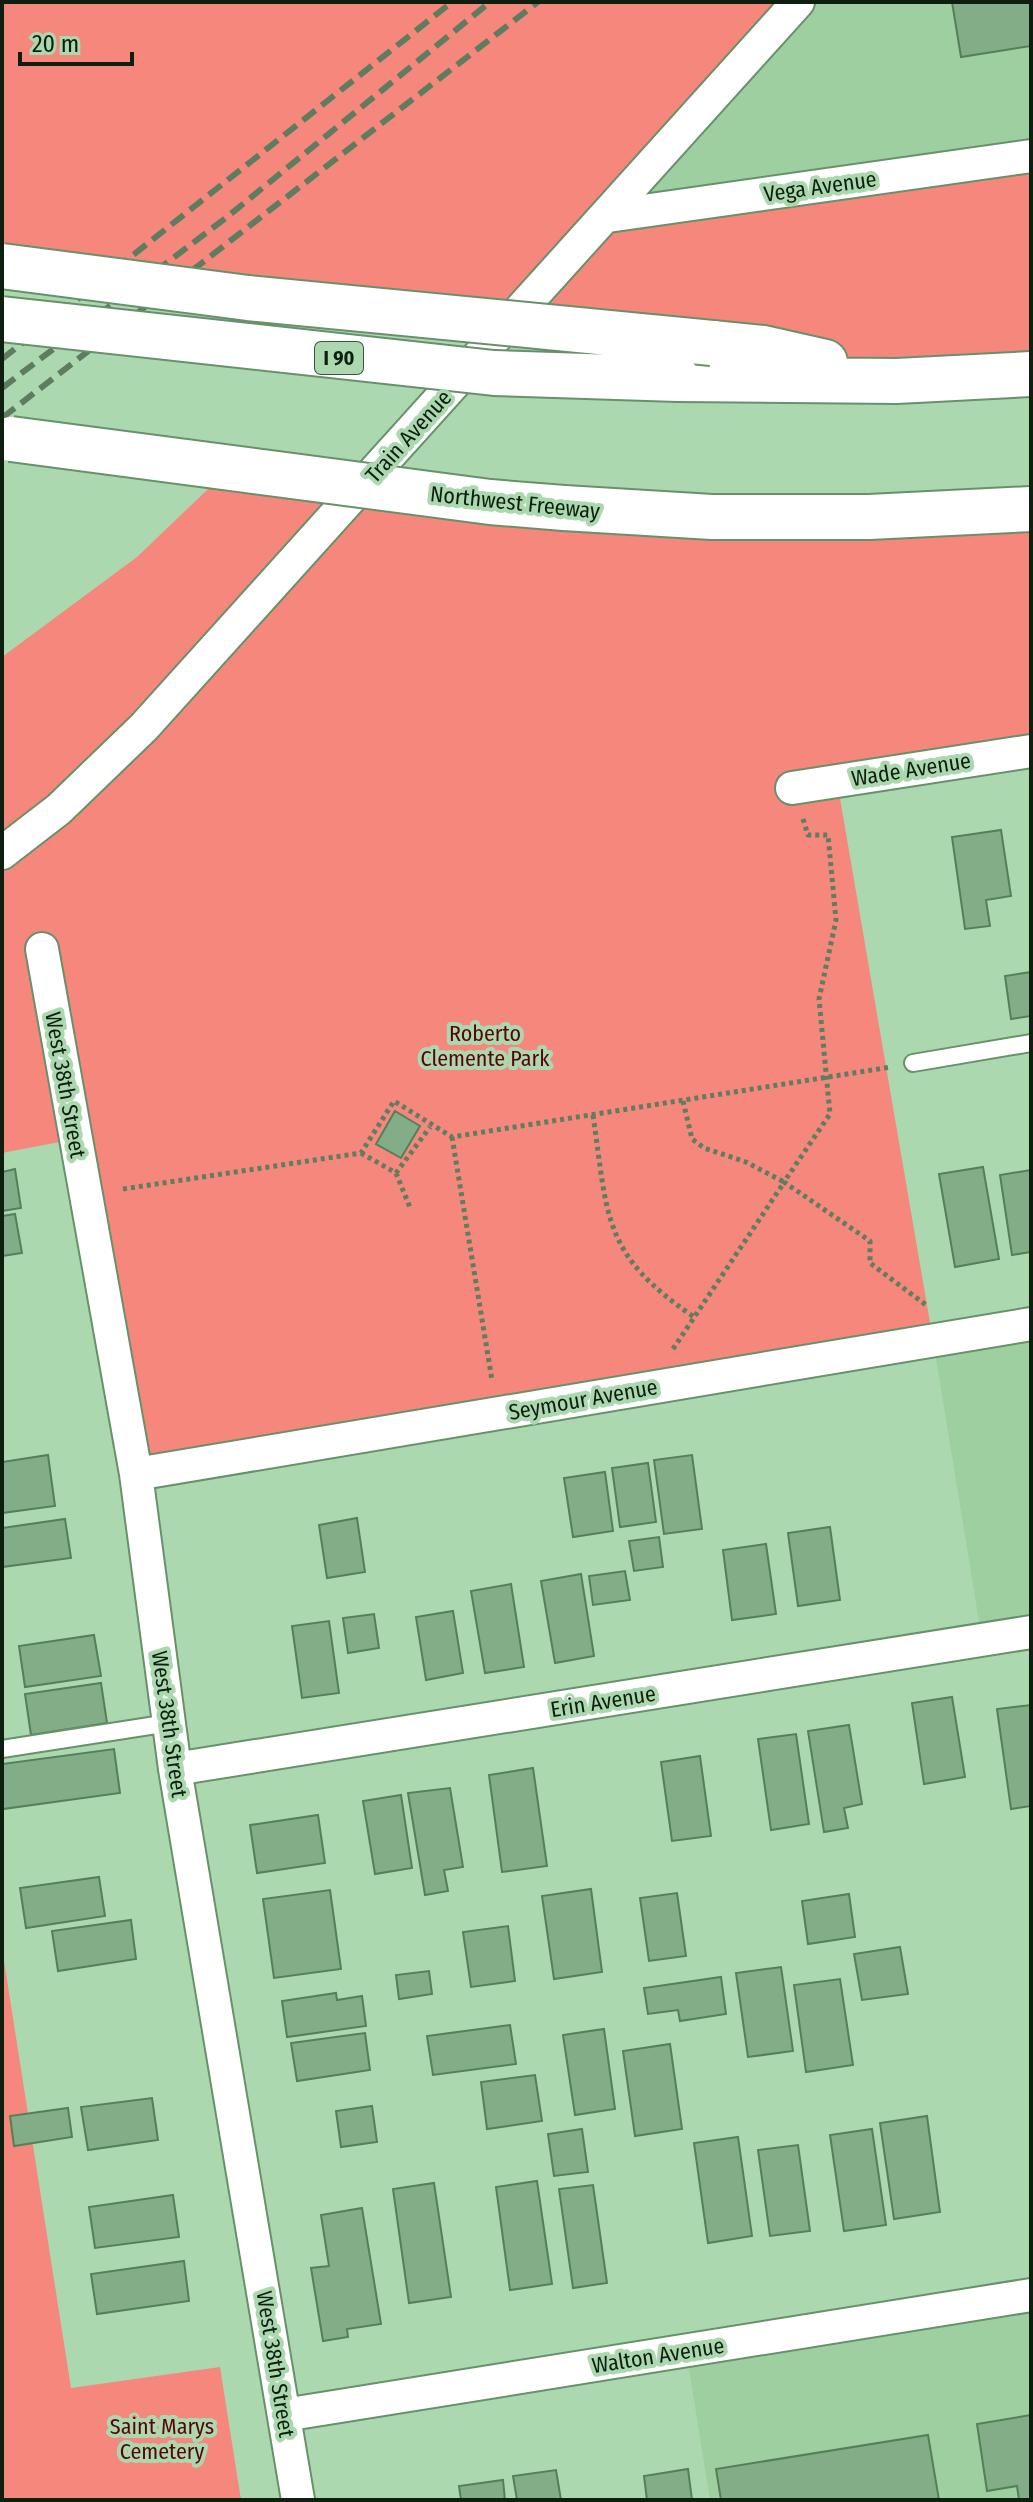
<svg xmlns="http://www.w3.org/2000/svg" width="1033" height="2502" font-family="'Fira Sans Condensed',sans-serif">
  <rect width="100%" height="100%" fill="#acd8af"/>
  <!-- built -->
  <path fill="#9dcfa1" d="M798,2h233v154l-423,60z
    M1031,1324v308l-49,8 -49,-300z
    M1031,2295v205h-321l-24,-150z"/>
  <!-- green -->
  <path fill="#f6877c" d="M2,2h796l-189,213 422,-59v218l-134,7 -895,-115z
    M230,468l193,25 608,16v242l-194,30 96,559 -797,134 -61,-335 -73,14v-496l135,-100z
    M2,1948l69,440 149,-21 21,133h-239z"/>
  <!-- building -->
  <path fill="#82ad86" stroke="#557f59" stroke-width="2" d="M952,2h79v44l-70,11z
    M1001,830l10,66 -25,4 4,26 -25,3 -13,-92z
    M1031,972v44l-20,3 -6,-43z
    M395,1111l25,15 -19,32 -25,-14z
    M983,1167l16,92 -44,8 -16,-93z
    M15,1169l6,39 -19,3v-39z
    M1031,1170v82l-19,3 -12,-80z
    M15,1214l7,39 -20,3v-40z
    M48,1455l7,51 -53,7v-51z
    M692,1455l10,74 -38,5 -10,-74z
    M648,1463l8,59 -36,5 -8,-59z
    M605,1472l8,59 -40,6 -9,-59z
    M357,1518l8,54 -38,6 -8,-53z
    M65,1519l6,39 -69,9v-39z
    M830,1527l10,73 -42,6 -10,-73z
    M659,1537l4,30 -29,4 -5,-30z
    M766,1544l10,70 -44,6 -9,-70z
    M625,1571l5,29 -37,5 -4,-29z
    M581,1574l13,82 -39,7 -14,-82z
    M511,1584l13,83 -39,6 -14,-82z
    M453,1611l10,62 -37,7 -10,-63z
    M374,1614l5,34 -31,5 -5,-35z
    M329,1621l10,72 -37,5 -10,-72z
    M94,1635l7,41 -76,11 -6,-41z
    M101,1683l6,40 -76,12 -6,-41z
    M952,1697l13,80 -41,7 -12,-81z
    M1031,1705v101l-20,3 -14,-100z
    M849,1725l13,79 -18,4 4,20 -24,4 -16,-101z
    M796,1734l13,90 -38,6 -13,-91z
    M114,1749l6,44 -117,16 -1,-45z
    M700,1756l11,80 -39,5 -11,-79z
    M533,1768l14,98 -45,6 -13,-97z
    M450,1788l13,79 -19,3 4,21 -23,4 -17,-102z
    M401,1795l11,73 -37,6 -12,-73z
    M318,1815l7,48 -68,10 -7,-48z
    M99,1877l6,39 -79,12 -6,-40z
    M591,1889l11,83 -48,7 -12,-83z
    M330,1890l11,79 -67,9 -11,-79z
    M677,1893l9,63 -37,5 -9,-63z
    M849,1894l6,43 -47,7 -6,-43z
    M131,1920l5,39 -78,12 -6,-40z
    M508,1926l7,55 -44,6 -8,-55z
    M900,1947l8,47 -46,6 -8,-46z
    M781,1967l12,84 -45,6 -12,-84z
    M429,1971l3,23 -33,5 -3,-24z
    M721,1977l5,37 -46,7 -2,-11 -30,4 -4,-26z
    M840,1979l13,86 -47,7 -12,-87z
    M336,1993l1,7 25,-4 4,30 -79,11 -5,-36z
    M510,2025l6,39 -83,11 -6,-39z
    M604,2029l11,80 -40,6 -12,-80z
    M365,2033l5,37 -73,11 -6,-38z
    M670,2044l12,85 -47,7 -12,-85z
    M535,2075l7,46 -55,8 -6,-47z
    M152,2098l6,42 -70,10 -7,-43z
    M372,2106l5,36 -36,5 -5,-36z
    M68,2108l4,29 -58,9 -4,-30z
    M927,2116l13,96 -46,7 -14,-96z
    M582,2129l6,43 -34,4 -6,-42z
    M872,2129l14,96 -42,6 -14,-96z
    M738,2137l14,99 -44,7 -14,-100z
    M798,2145l12,86 -40,5 -12,-86z
    M537,2181l15,103 -42,6 -14,-103z
    M434,2183l17,114 -42,6 -16,-114z
    M593,2185l14,98 -34,5 -14,-99z
    M173,2195l6,42 -84,11 -6,-41z
    M362,2208l19,116 -34,5 1,8 -25,4 -12,-73 18,-2 -8,-51z
    M184,2261l5,40 -92,13 -6,-40z
    M1031,2415v85h-12l-2,-14 -30,5 -10,-67z
    M928,2435l11,65h-218l-5,-31z
    M688,2469l4,31h-45l-3,-24z
    M556,2470l5,30h-44l-4,-24z
    M503,2480l2,20h-44l-2,-14z"/>
  <g fill="none" stroke-linecap="round" stroke-linejoin="round">
    <!-- lane casing -->
    <g stroke="#68916b" stroke-width="20">
      <path id="lane" d="M913,1063l118,-20
        M2,1749l167,-26"/>
    </g>
    <!-- street casing -->
    <g stroke="#68916b" stroke-width="36">
      <path id="street" d="M608,216l423,-60
        M792,788l239,-37
        M2,853l57,-44 85,-82 654,-725
        M42,949l94,525 39,295 123,731
        M136,1474l895,-150
        M175,1769l856,-137
        M284,2415l747,-120"/>
    </g>
    <!-- highway casing -->
    <g stroke="#68916b" stroke-width="48">
      <path id="highway" d="M712,343l51,5 62,14
        M678,379l219,2 134,-7
        M564,508l148,9h157l162,-8"/>
    </g>
    <!-- path -->
    <path stroke="#5e7d61" stroke-width="5" stroke-dasharray="4 4" stroke-linecap="butt" d="M803,819l5,16h20l8,85 -17,79 11,115 -46,68 86,59v22l56,42
      M683,1101l9,38 12,9 42,14 38,20
      M593,1115c15,103 9,139 101,202
      M452,1137l40,243
      M361,1153l35,20 34,-46
      M396,1173l15,37
      M123,1189l238,-36 33,-52 58,36 439,-70
      M673,1349l112,-168"/>
    <!-- lane -->
    <use href="#lane" stroke="#fff" stroke-width="16"/>
    <!-- street -->
    <use href="#street" stroke="#fff" stroke-width="32"/>
    <!-- highway -->
    <use href="#highway" stroke="#fff" stroke-width="44"/>
    <!-- rail -->
    <path stroke="#5e7d60" stroke-width="6" stroke-dasharray="16 8" stroke-linecap="butt" d="M2,359l450,-357
      M2,388l225,-171 263,-215
      M2,418l536,-416"/>
    <!-- highway-bridge casing -->
    <g stroke="#68916b" stroke-width="48" stroke-linecap="butt">
      <path id="highway-bridge" d="M2,266l246,32 464,45
        M2,319l492,54 184,6
        M11,439l479,63 74,6"/>
    </g>
    <!-- highway-bridge -->
    <use href="#highway-bridge" stroke="#fff" stroke-width="44"/>
  </g>
  <g text-anchor="middle" stroke-width="8" stroke-linejoin="round" paint-order="stroke">
    <!-- shield labels -->
    <rect fill="#acd8af" stroke="#3d5640" stroke-width="2" x="315" y="342" width="48" height="32" rx="6"/>
    <g font-size="20" font-weight="bold" fill="#0e1f10">
      <text x="339" y="365">I 90</text>
    </g>
    <!-- street labels -->
    <g font-size="22" fill="#0e1f10" stroke="#acd8af">
      <text transform="translate(820 186) rotate(-8)" y="8">Vega Avenue</text>
      <text transform="translate(408 436) rotate(-48)" y="8">Train Avenue</text>
      <text transform="translate(515 502) rotate(6)" y="8">Northwest Freeway</text>
      <text transform="translate(911 769) rotate(-9)" y="8">Wade Avenue</text>
      <text transform="translate(66 1085) rotate(80)" y="8">West 38th Street</text>
      <text transform="translate(583 1399) rotate(-10)" y="8">Seymour Avenue</text>
      <text transform="translate(603 1701) rotate(-9)" y="8">Erin Avenue</text>
      <text transform="translate(170 1724) rotate(82)" y="8">West 38th Street</text>
      <text transform="translate(658 2355) rotate(-9)" y="8">Walton Avenue</text>
      <text transform="translate(276 2364) rotate(81)" y="8">West 38th Street</text>
    </g>
    <!-- park labels -->
    <g font-size="22" fill="#590306" stroke="#acd8af">
      <text x="485" y="1041">Roberto<tspan x="485" dy="25">Clemente Park</tspan></text>
      <text x="162" y="2434">Saint Marys<tspan x="162" dy="25">Cemetery</tspan></text>
    </g>
  </g>
  <!-- border -->
  <rect width="1033" height="2502" fill="none" stroke="#0e1f10" stroke-width="8"/>
  <!-- scale -->
  <path d="M20 52v12h112v-12" fill="none" stroke="#0e1f10" stroke-width="4"/>
  <text x="32" y="52" font-size="24" fill="#0e1f10" stroke="#acd8af" stroke-width="6" paint-order="stroke">20 m</text>
</svg>
